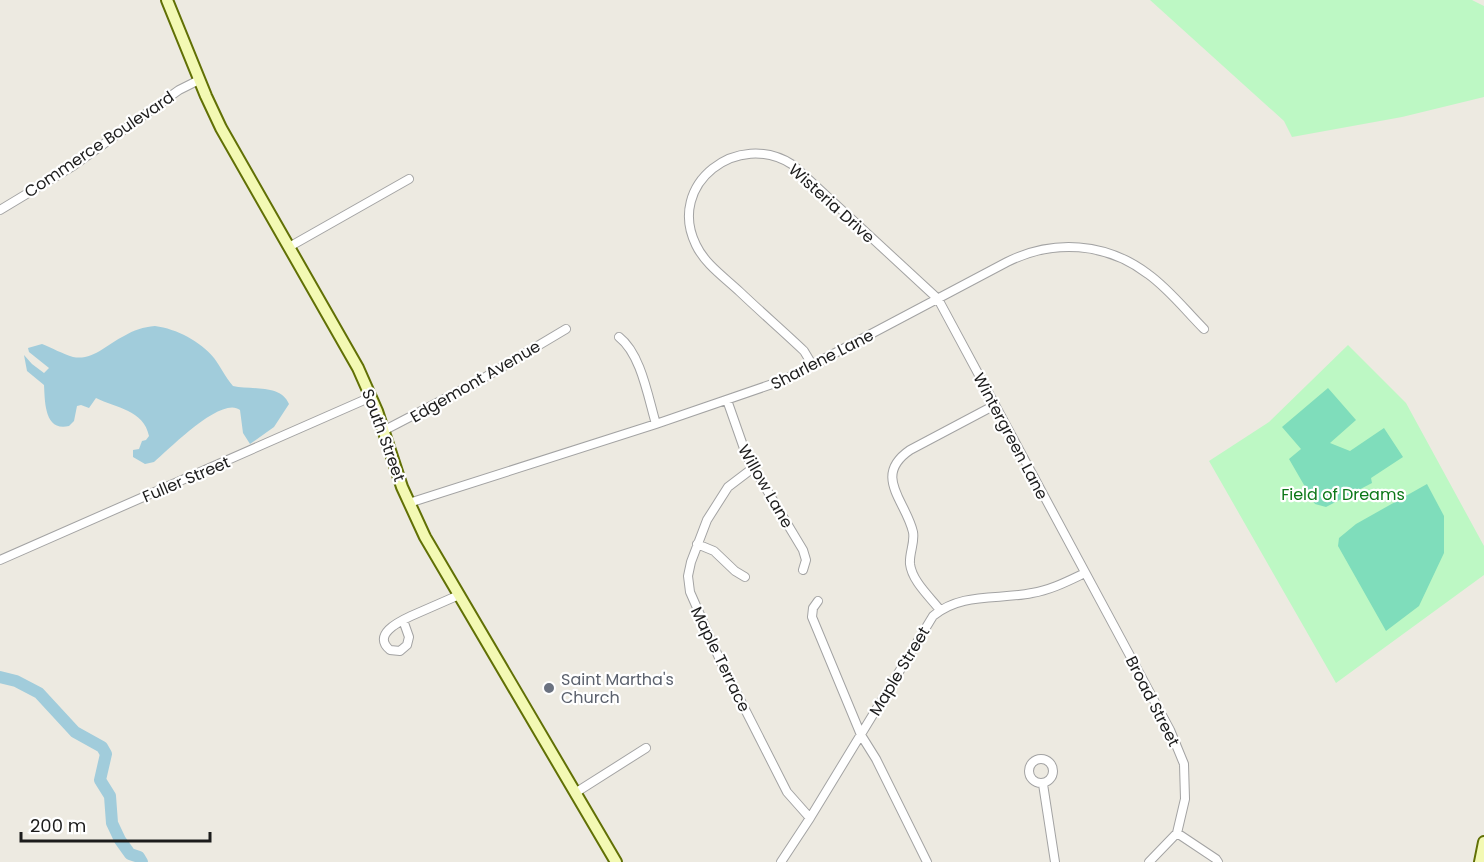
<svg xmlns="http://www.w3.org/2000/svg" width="1484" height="862" font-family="Poppins,sans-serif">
  <rect width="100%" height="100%" fill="#edeae1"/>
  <!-- park -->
  <path fill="#bdf8c4" d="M1150,0h322l12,6v91l-82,20 -110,20 -8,-16z
    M1348,345l58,58 78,143v29l-148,108 -127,-222 60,-39z"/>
  <!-- pitch -->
  <path fill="#7fddbb" d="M1328,388l28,32 -26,23 20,8 34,-23 19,29 -32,21 1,5 -46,24 -11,-3 -26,-45 12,-10 -19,-22z
    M1427,484l17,32v37l-25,53 -33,25 -48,-85 1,-8 17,-14z"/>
  <!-- water -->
  <path fill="#a1ccdb" d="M155,326c22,3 45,15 59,32 7,9 11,19 19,28 18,4 48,-2 56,18l-15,23 -24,17 -7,-11 -3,-23c-18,-15 -71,39 -86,52l-9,2 -12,-7v-7l6,-1 3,-8 4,-1 3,-4c-5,-26 -33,-28 -53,-38l-7,10 -8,-3 -4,1 -3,15 -5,5c-25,6 -24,-25 -25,-41l-17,-14 -3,-16 8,9 12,9 5,-5 -20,-16 -1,-4 14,-4c10,4 21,10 31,13 20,4 34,-13 51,-21 10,-6 19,-9 31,-10z"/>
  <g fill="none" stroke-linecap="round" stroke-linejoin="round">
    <!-- river -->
    <path stroke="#a1ccdb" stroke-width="12" d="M0,677l16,4 23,12 36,39 27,15 4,7 -6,26 10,16 2,27 8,17 10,14 9,3 3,5"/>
    <!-- street casing -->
    <g stroke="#a3a3a3" stroke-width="10">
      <path id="street" d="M0,210l73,-44 106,-76 20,-10
        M289,247l120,-68
        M619,337c22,17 29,60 37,87
        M813,366l-9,-15c-21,-20 -43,-39 -64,-59 -16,-15 -35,-28 -44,-47 -30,-61 42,-116 97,-80l145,134 232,431 14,34 1,35 -8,34 -28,29
        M727,400l20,57 56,93 3,10 -3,10
        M383,431l94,-49 89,-53
        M753,468l-25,19 -21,33 -16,42 -3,14 2,16 30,68 67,132 23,26
        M409,503l247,-79 128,-44 223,-118c46,-23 99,-20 141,12 21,15 38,37 56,55
        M697,544l17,7 21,20 10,6
        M0,560l371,-163
        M818,601l-5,7 -1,9 49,118 15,24 51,103
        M940,610c-10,-13 -28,-29 -30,-46 -1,-11 5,-21 3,-32 -7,-31 -41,-56 -3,-82l85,-45
        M403,620l6,17 -2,8 -7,6 -10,-1c-18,-15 8,-28 21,-34l48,-21
        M1029 771a12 12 0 1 1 24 0a12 12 0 1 1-24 0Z
        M1043,784l12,78
        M575,793l71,-45
        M1177,833l39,26 2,3
        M781,862l29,-44 123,-202c28,-24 66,-16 99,-23 19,-3 36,-12 53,-20"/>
    </g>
    <!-- secondary casing -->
    <g stroke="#617005" stroke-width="14">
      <path id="secondary" d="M167,0l39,96 15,32 137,240 19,43 25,76 23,50 191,325
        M1480,862l4,-20"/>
    </g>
    <!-- street -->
    <use href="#street" stroke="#fff" stroke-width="8"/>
    <!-- secondary -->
    <use href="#secondary" stroke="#f3f9b4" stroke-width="10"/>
  </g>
  <!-- markers -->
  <circle fill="#6b7280" stroke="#fff" stroke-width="2" cx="549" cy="688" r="6"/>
  <g text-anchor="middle" stroke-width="4.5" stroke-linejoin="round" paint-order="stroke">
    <!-- street labels -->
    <g font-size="16" fill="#1c1c1c" stroke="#fff">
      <text transform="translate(99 144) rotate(-34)" y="6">Commerce Boulevard</text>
      <text transform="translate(832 203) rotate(42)" y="6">Wisteria Drive</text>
      <text transform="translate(822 359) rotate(-27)" y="6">Sharlene Lane</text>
      <text transform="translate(475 381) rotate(-30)" y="6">Edgemont Avenue</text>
      <text transform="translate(384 435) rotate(70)" y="6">South Street</text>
      <text transform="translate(1011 436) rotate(62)" y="6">Wintergreen Lane</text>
      <text transform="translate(186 479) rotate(-23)" y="6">Fuller Street</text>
      <text transform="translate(766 486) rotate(60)" y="6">Willow Lane</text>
      <text transform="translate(721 659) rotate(64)" y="6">Maple Terrace</text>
      <text transform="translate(899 671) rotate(-59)" y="6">Maple Street</text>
      <text transform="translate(1153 701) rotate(63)" y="6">Broad Street</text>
    </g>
    <!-- park labels -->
    <g font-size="16" fill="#0c7818" stroke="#fff">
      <text x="1343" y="500">Field of Dreams</text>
    </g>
    <!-- worship labels -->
    <g font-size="16" fill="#5b616d" stroke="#fff" text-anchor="start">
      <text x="561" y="685">Saint Martha's<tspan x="561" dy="18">Church</tspan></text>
    </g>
  </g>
  <!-- scale -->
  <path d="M21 832v9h189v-9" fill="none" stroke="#1c1c1c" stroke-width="3"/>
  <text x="30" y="832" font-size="18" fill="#1c1c1c" stroke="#ffffff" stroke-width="4.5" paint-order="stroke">200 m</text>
</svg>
